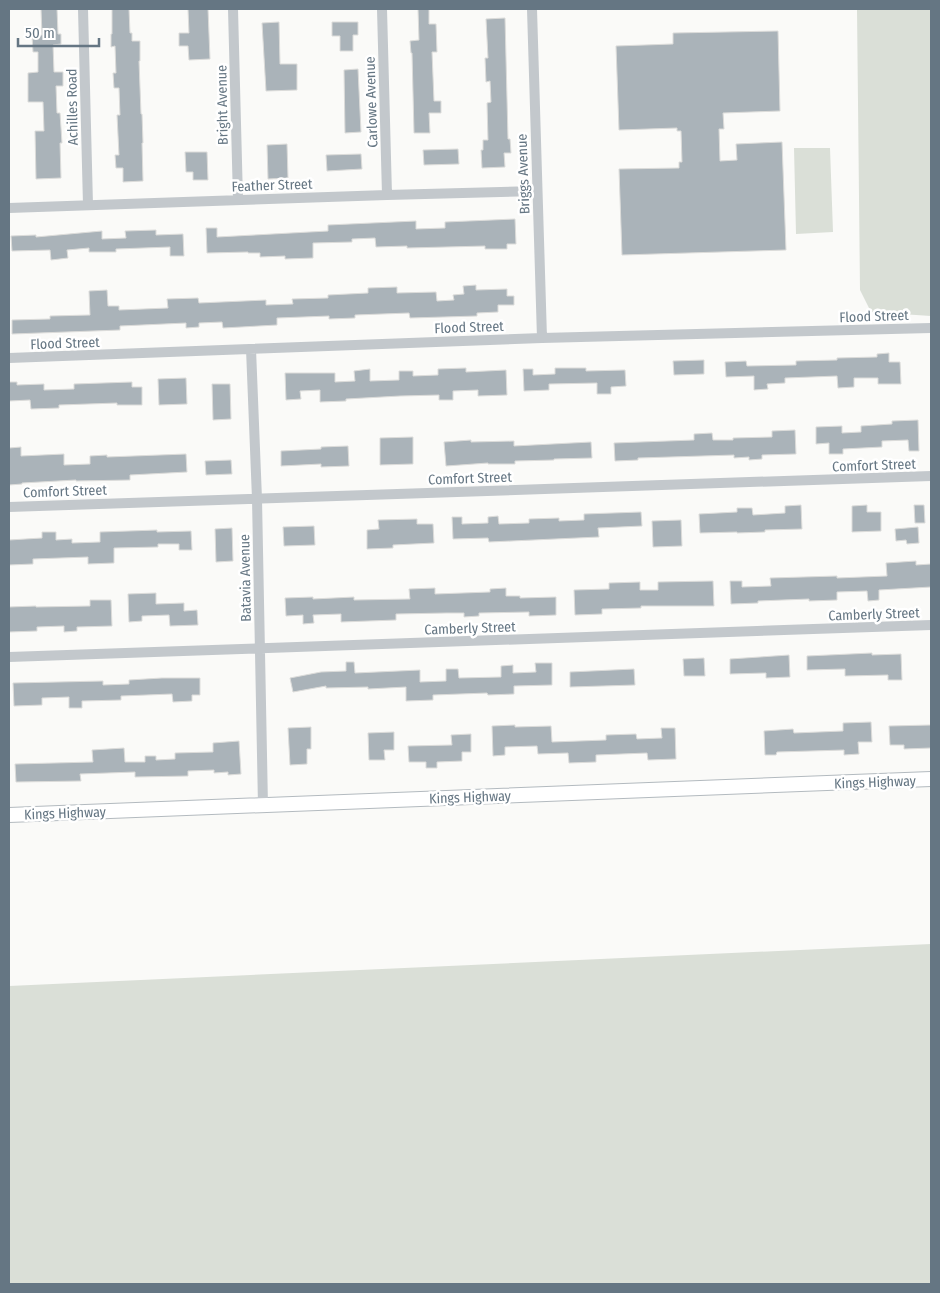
<svg xmlns="http://www.w3.org/2000/svg" width="940" height="1293" font-family="'Fira Sans Condensed',sans-serif">
  <rect width="100%" height="100%" fill="#fafaf8"/>
  <!-- green -->
  <path fill="#dadfd7" d="M857,9h74v307l-60,-4 -11,-22z
    M794,148h36l3,84 -37,2z
    M931,944v340h-922v-298z"/>
  <!-- building -->
  <path fill="#aab3b9" stroke="#dcdcda" d="M41,9h16l1,25h3v10l-8,1 1,27h9v14h-7l1,27h3l2,30h-2l1,35 -25,1 -1,-48h9l-1,-29h-15v-29l10,-1v-20h-5l-1,-17h10z
    M112,9h17l1,24h2v8h8v20h-1l2,53h1l1,29h-1l1,38 -20,1v-14h-7l-1,-13h4l-2,-40h3l-1,-27h-5l-1,-15h3l-1,-27 -4,1v-13h1z
    M188,9h20l2,50 -21,1 -1,-14h-9v-13h10z
    M418,9h11v15h7l1,28h-5l2,49h7v12h-12l1,20h-16l-2,-80h-1l-1,-12 9,-1z
    M505,18l3,121h2l1,14h-7l1,14 -23,1 -1,-18h2v-10h5l-1,-37 4,-1 -1,-21 -4,1 -1,-24h3l-2,-39z
    M279,22l1,42h17v26l-31,1 -4,-68z
    M332,22h26v13h-5v16h-13v-15h-8z
    M778,31l2,80 -57,2 1,16h-5l1,32 17,-1 -1,-16 46,-2 4,108 -164,5 -3,-86 60,-1v-6h3l-1,-31h-4v-3l-58,2 -3,-84 57,-2v-11z
    M358,69l3,63 -16,1 -1,-63z
    M287,144l1,34 -20,1 -1,-34z
    M458,149l1,15 -35,1 -1,-15z
    M185,152h22l1,28h-15v-8h-7z
    M361,154l1,15 -35,2 -1,-16z
    M515,219l1,25h-9v5h-22v-3l-78,2v-2l-31,1 -1,-9 -23,1v3l-39,1v15l-28,1v-3l-25,1v-4h-12v-1l-41,1 -1,-25h11v9l111,-6v-6l88,-4v8l29,-1v-6z
    M156,230v5l27,-1 1,22h-14v-9l-54,2v3h-27v-4l-22,2 1,8 -17,2 -1,-10 -38,1 -1,-15 25,-1v2l66,-6v8l24,-1 -1,-7z
    M476,285v5l31,-1v7h7v9h-16v7l-21,1v3l-67,2 -1,-5 -54,2v3l-26,1v-3l-52,2v7l-54,3 -1,-6 -23,1v4l-13,1v-5l-66,3v4l-108,4v-14l38,-1v-3l40,-1 -1,-24 18,-1 1,16h11v4l49,-2 -1,-9 31,-1 1,5 67,-3v5l27,-1 -1,-5 36,-1v-3l40,-2v-5l29,-1v6l39,-1 1,9 17,-1 -1,-5 11,-1 -1,-8z
    M889,353v9h11l1,22h-23v-6h-24v9l-16,1 -1,-12 -52,2v5l-18,1 1,5 -14,1v-14l-28,1 -1,-15 21,-1 1,5 49,-1v-4l41,-1v-2l40,-1v-3z
    M704,360v14l-30,1 -1,-14z
    M466,368v4l40,-2 1,25 -29,1v-6l-25,1v9h-14v-5l-39,1 -54,3v2l-26,1v-12l-20,1 1,8 -15,1 -1,-27h50v9l20,-1 -1,-10 16,-2v12l29,-1v-9h14v5l25,-1v-6z
    M555,368h31v3l39,-1 1,16 -15,1v7h-14v-11l-48,1v6l-25,1 -1,-22h10v6l22,-1z
    M186,378l1,26 -28,1 -1,-26z
    M9,382h8v3l27,-1v6l30,-1v-5l58,-2v5h10v18h-25v-2l-58,2v3l-28,1 -1,-9 -21,1z
    M212,384h18l1,35 -18,1z
    M918,420l1,31h-10l-1,-11 -26,1v6l-39,2v5h-14v-11l-13,1v-17l26,-1v7l19,-1v-6l31,-2v-3z
    M795,430l1,24 -34,1v4l-13,1v-3l-15,1v-3l-96,3v2l-23,1 -1,-18 80,-3v-6l18,-1 1,7h20v-2l39,-1v-6z
    M413,437v27l-33,1v-27z
    M471,440v2l43,-1v5l77,-4 1,16 -38,1v1l-39,1v3h-27v-1l-42,3 -2,-24z
    M348,446l1,20 -28,1v-3l-40,2v-15l40,-2v-2z
    M21,447v9l43,-2v11l26,-1v-8l17,-1v2l79,-3 1,18 -57,3v5l-54,1v-1l-54,3v1l-13,1v-37z
    M231,460l1,14 -26,1 -1,-14z
    M801,505l1,24 -37,1v2l-28,1v-1l-37,1 -1,-19 38,-2v-4h15l1,7 32,-2v-7z
    M867,505v7h14v19l-29,1v-26z
    M914,505h10l1,18h-10z
    M641,512l1,14 -44,2 1,9 -110,5 -1,-4 -35,1 -1,-22h10v7l26,-1v-6l10,-1 1,8 30,-1v-4l30,-1v3l25,-1v-6z
    M417,519v5h16l1,19 -41,2v3l-26,1v-19l12,-1 -1,-9z
    M681,520l1,26 -29,1 -1,-26z
    M314,526l1,19 -31,1 -1,-19z
    M918,527l1,16 -12,1 -1,-4 -10,1 -1,-12z
    M232,528l1,33 -17,1 -1,-33z
    M157,530v2l34,-1 1,19h-13v-6h-21v3l-44,1v15l-26,1v-7l-55,2v5l-24,1v-25l33,-2v-6h14v8l16,-1v4l28,-1v-10z
    M916,561v4l15,-1v23l-52,3v10l-11,1 -1,-10 -30,1v8l-28,1v-2l-51,2v2l-27,1 -1,-23h12v6l29,-1 -1,-8 67,-2v2l50,-2 -1,-13z
    M713,581l1,25h-73v2l-39,1v5l-27,1 -1,-25 35,-1v-6l31,-1v8h18v-8z
    M435,588v6l55,-2v-3l16,-1v8h14v2l36,-1v18l-27,1v-4l-50,1v3l-15,1v-4h-18l-50,1v6l-55,2v-8l-28,1 1,8 -11,1v-9l-17,1 -1,-18 28,-1v2l41,-2v3l56,-1 -1,-10z
    M156,593v11l28,-1v8l13,-1 1,15 -28,1 -1,-11 -27,1v5l-13,1 -1,-28z
    M90,600h21l1,26 -35,1v4l-13,1v-6l-27,1v4l-28,1v-25l27,-1v1l54,-1z
    M872,653v2l29,-1 1,26h-14v-5l-43,1v-7l-38,1v-14z
    M789,655l1,22 -24,1v-5l-36,1v-15z
    M704,658l1,18h-21l-1,-17z
    M346,662h8l1,11 65,-3v12l26,-1v-12h12l1,9 42,-1v-11l12,-1v8l23,-1 -1,-9h17v22l-38,1v8l-26,1 -1,-2 -54,2v5l-27,1v-14l-38,2v-2l-42,1v-2l-33,6 -3,-14 31,-6 25,-1z
    M634,669l1,16 -65,2v-15z
    M162,678h38v17h-8v6l-19,1 -1,-8 -51,2v4l-39,1v7h-13v-11l-27,1v7l-28,1 -1,-23 90,-2v4l26,-1v-4z
    M871,722l1,20h-14l1,12 -15,1v-5l-67,2 -1,3h-11l-1,-24 29,-2 1,4 49,-2v-8z
    M515,725v2l36,-1 1,16 54,-2v-5l30,-1 1,5 25,-1 -1,-10h14l1,31 -28,1 -1,-7 -51,2v7l-27,1 -1,-10 -30,1 -1,-8 -32,1v8l-12,1 -1,-30z
    M931,725v23l-27,1v-4h-14l-1,-19z
    M311,727v22h-4v15l-17,1 -2,-37z
    M394,732v18h-10l1,10h-16l-1,-27z
    M471,734v18h-9v9l-25,1v6h-11v-6h-17l-1,-16 44,-1 -1,-10z
    M239,741l2,33 -13,1v-3l-14,1v-3l-26,1v5l-53,1v-5l-55,2 1,7 -65,1 -1,-18 78,-2 -1,-12 32,-2 1,14h20v-6h11v4l19,-1v-6l38,-1v-9z"/>
  <g fill="none" stroke-linecap="round" stroke-linejoin="round">
    <!-- secondary casing -->
    <g stroke="#b3babf" stroke-width="16">
      <path id="secondary" d="M9,815l922,-36"/>
    </g>
    <!-- street -->
    <path stroke="#c3c8cc" stroke-width="10" d="M83,9l5,196
      M233,9l5,191
      M382,9l5,186
      M532,9l10,329
      M9,208l378,-13 150,-4
      M251,349l6,150 6,307
      M9,358l533,-20 389,-10
      M9,507l922,-31
      M9,657l922,-32"/>
    <!-- secondary -->
    <use href="#secondary" stroke="#fff" stroke-width="14"/>
  </g>
  <g text-anchor="middle" stroke-width="5" stroke-linejoin="round" paint-order="stroke">
    <!-- street labels -->
    <g font-size="14" fill="#657683" stroke="#fff">
      <text transform="translate(371 102) rotate(-92)" y="5">Carlowe Avenue</text>
      <text transform="translate(222 105) rotate(-91)" y="5">Bright Avenue</text>
      <text transform="translate(72 107) rotate(-91)" y="5">Achilles Road</text>
      <text transform="translate(523 174) rotate(-92)" y="5">Briggs Avenue</text>
      <text transform="translate(272 185) rotate(-2)" y="5">Feather Street</text>
      <text transform="translate(874 316) rotate(-2)" y="5">Flood Street</text>
      <text transform="translate(469 327) rotate(-2)" y="5">Flood Street</text>
      <text transform="translate(65 343) rotate(-2)" y="5">Flood Street</text>
      <text transform="translate(874 465) rotate(-2)" y="5">Comfort Street</text>
      <text transform="translate(470 478) rotate(-2)" y="5">Comfort Street</text>
      <text transform="translate(65 491) rotate(-2)" y="5">Comfort Street</text>
      <text transform="translate(245 578) rotate(-91)" y="5">Batavia Avenue</text>
      <text transform="translate(874 614) rotate(-2)" y="5">Camberly Street</text>
      <text transform="translate(470 628) rotate(-2)" y="5">Camberly Street</text>
      <text transform="translate(875 782) rotate(-2)" y="5">Kings Highway</text>
      <text transform="translate(470 797) rotate(-2)" y="5">Kings Highway</text>
      <text transform="translate(65 813) rotate(-2)" y="5">Kings Highway</text>
    </g>
  </g>
  <!-- border -->
  <rect width="940" height="1293" fill="none" stroke="#657683" stroke-width="20"/>
  <!-- scale -->
  <path d="M18 38v8h81v-8" fill="none" stroke="#657683" stroke-width="2.5"/>
  <text x="25" y="38" font-size="15" fill="#657683" stroke="#ffffff" stroke-width="4" paint-order="stroke">50 m</text>
</svg>
